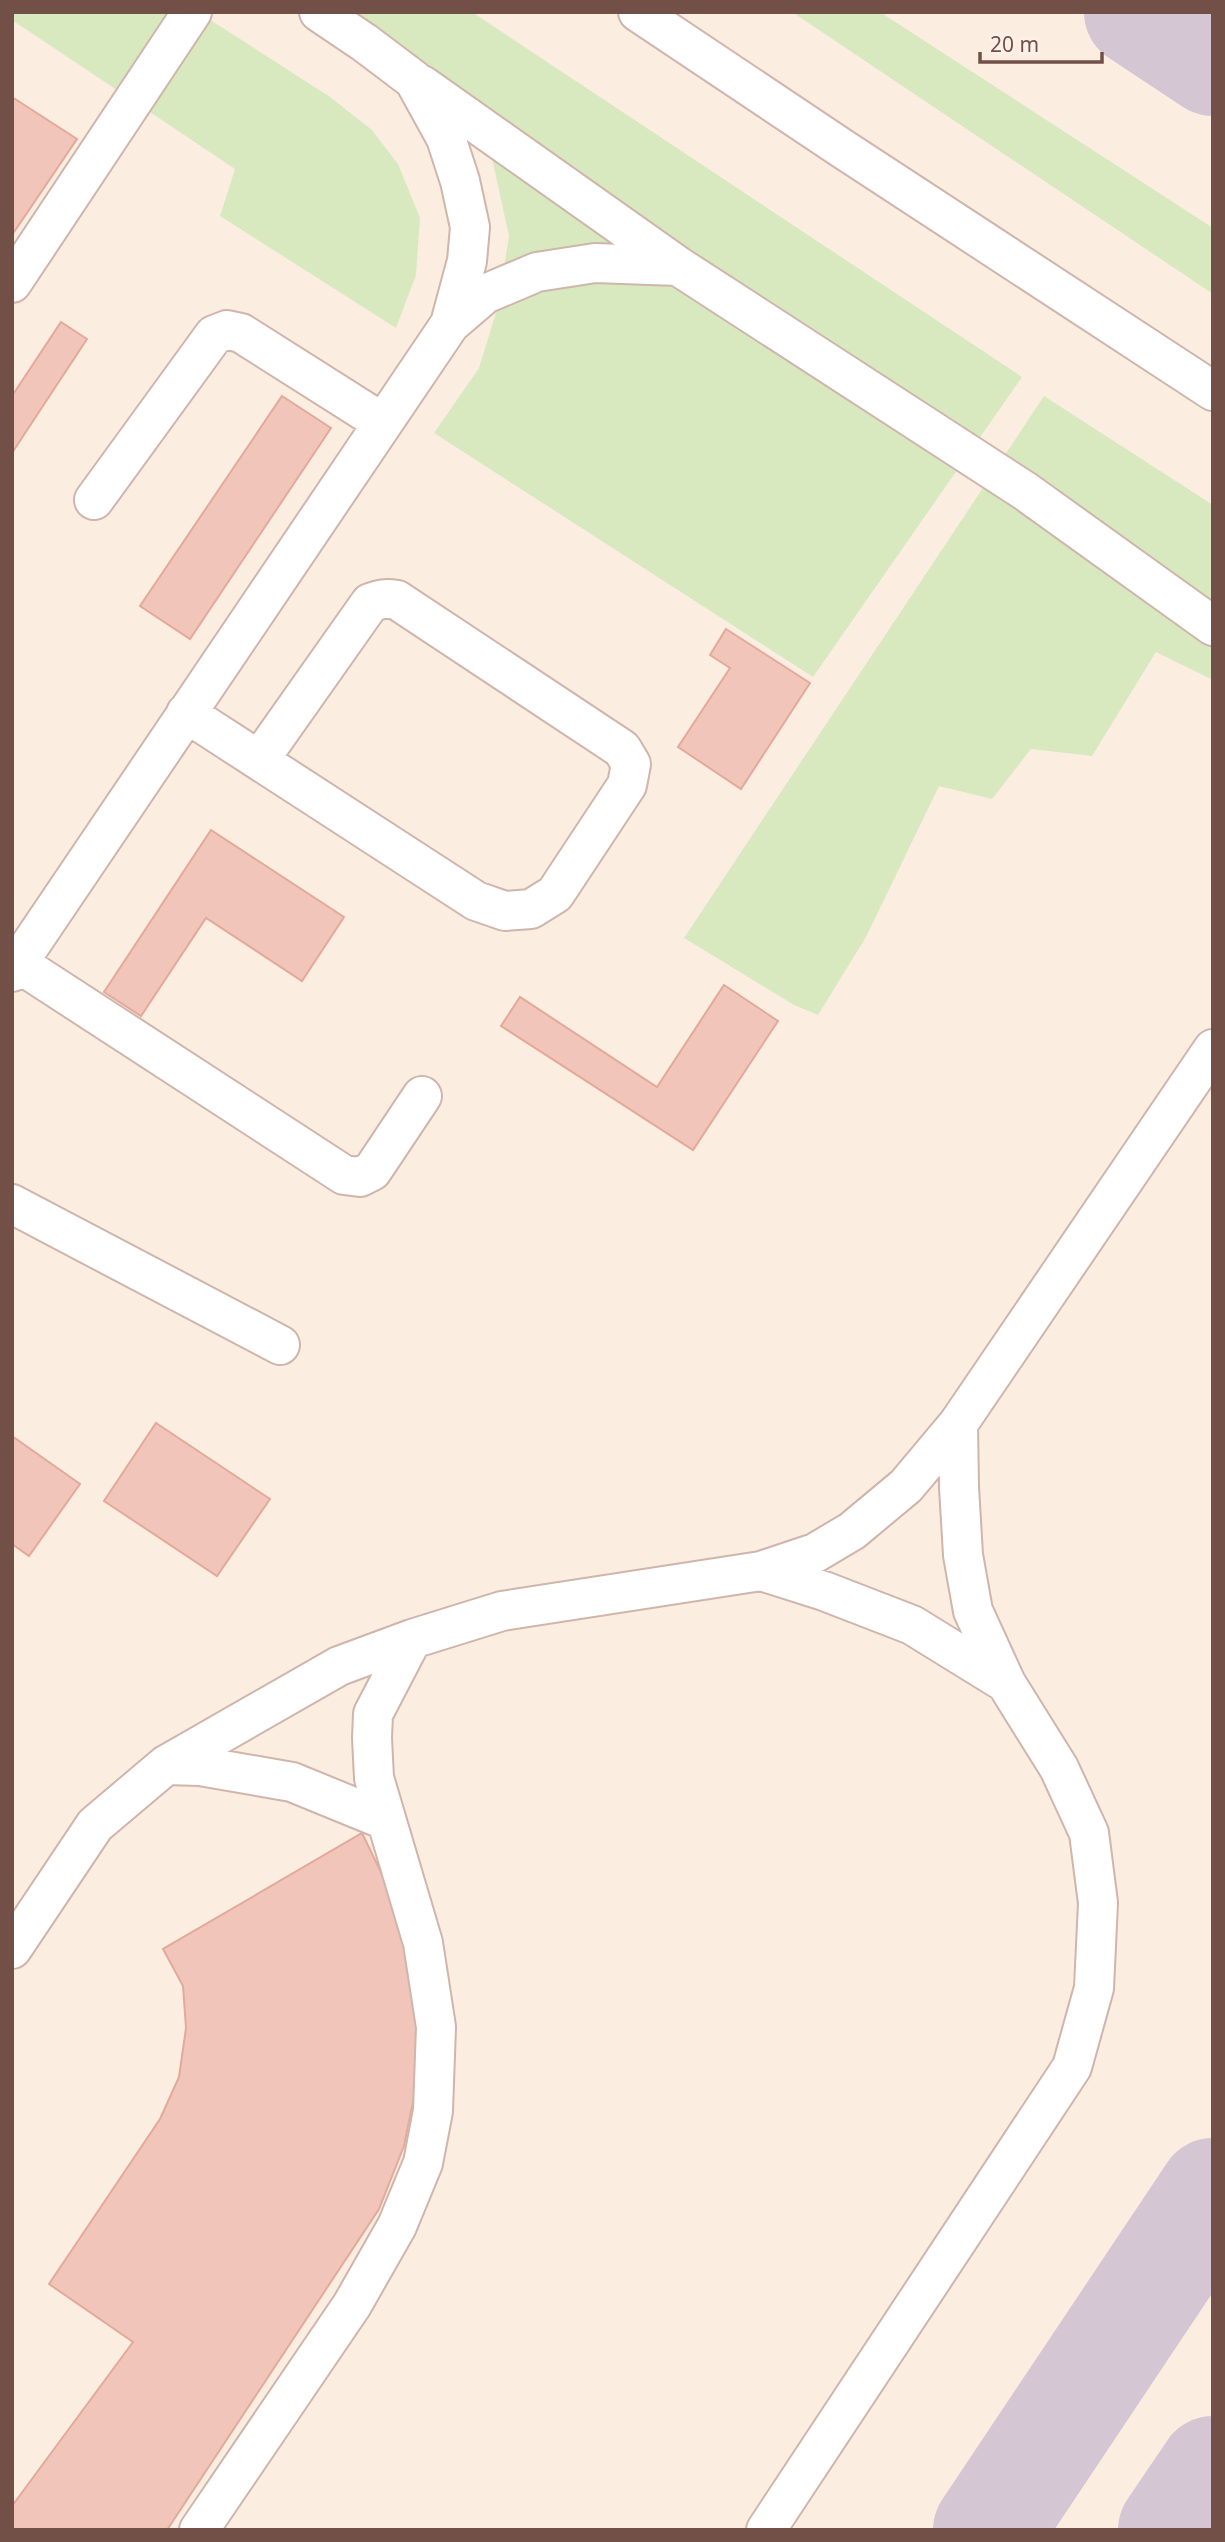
<svg xmlns="http://www.w3.org/2000/svg" width="1225" height="2542" font-family="'Noto Sans',sans-serif">
  <rect width="100%" height="100%" fill="#fcede1"/>
  <!-- green -->
  <path fill="#d8e9c0" d="M12,12h186l132,85 42,33 26,34 22,54 -4,57 -20,53 -176,-112 15,-47 -223,-149z
    M354,12h118l550,365 -209,300 -379,-244 45,-65 19,-62 11,-70 -19,-87 -45,-66 -63,-52z
    M792,12h88l333,216v66z
    M1044,396l169,109v175l-57,-28 -64,104 -61,-7 -39,50 -53,-13 -73,151 -48,78 -24,-10 -110,-67z"/>
  <g fill="none" stroke-linecap="round" stroke-linejoin="round">
    <!-- taxiway -->
    <path stroke="#d4c6d2" stroke-width="110" d="M1139,12l74,49
      M988,2530l225,-337
      M1173,2530l40,-59"/>
  </g>
  <!-- building -->
  <path fill="#f1c5b9" stroke="#e3a99a" stroke-width="2" d="M12,97l65,42 -65,96z
    M61,322l26,17 -75,114v-57z
    M282,396l49,32 -141,211 -50,-33z
    M726,629l84,54 -69,106 -63,-42 52,-79 -20,-13z
    M211,830l133,87 -42,64 -96,-63 -65,98 -37,-24z
    M724,985l54,36 -85,129 -192,-124 19,-29 137,90z
    M156,1423l114,76 -53,77 -113,-75z
    M12,1436l68,48 -51,72 -17,-12z
    M362,1833l30,62 18,56 9,62 -2,69 -13,64 -25,63 -212,321h-155v-24l121,-164 -84,-58 111,-165 19,-42 7,-49 -3,-42 -20,-37z"/>
  <g fill="none" stroke-linecap="round" stroke-linejoin="round">
    <!-- minor casing -->
    <g stroke="#cfb5ab" stroke-width="42">
      <path id="minor" d="M638,12l205,137 370,242
        M422,85l256,181 347,225 188,135
        M12,283l180,-271
        M450,324l35,-30 52,-22 58,-9 83,3
        M94,500l120,-165 13,-5 14,3 142,90
        M186,713l290,188 29,10 26,-2 24,-15 72,-109 4,-21 -9,-15 -225,-149c-11,-2 -17,-1 -27,3l-110,156
        M18,963l326,212 16,2 12,-6 50,-75
        M12,972l438,-648 17,-63 3,-34 -10,-46 -14,-43 -32,-58 -49,-37 -46,-31
        M12,1204l268,141
        M761,1571l63,20 88,34 94,58
        M166,1765l34,1 92,16 93,38
        M12,1949l83,-124 71,-60 173,-99 73,-27 90,-28 259,-40 54,-18 37,-22 54,-45 52,-62 255,-375
        M199,2530l153,-225 45,-79 26,-63 10,-52 3,-84 -13,-84 -49,-165 -2,-40 1,-24 39,-75
        M766,2530l306,-463 22,-79 4,-85 -9,-70 -30,-65 -53,-85 -33,-72 -10,-56 -4,-68 -1,-63"/>
    </g>
    <!-- minor -->
    <use href="#minor" stroke="#fff" stroke-width="38"/>
  </g>
  <!-- border -->
  <rect width="1225" height="2542" fill="none" stroke="#725048" stroke-width="28"/>
  <!-- scale -->
  <path d="M980 52v10h122v-10" fill="none" stroke="#725048" stroke-width="3.5"/>
  <text x="990" y="52" font-size="21" fill="#725048" stroke="#fff1e7" stroke-width="5" paint-order="stroke">20 m</text>
</svg>
